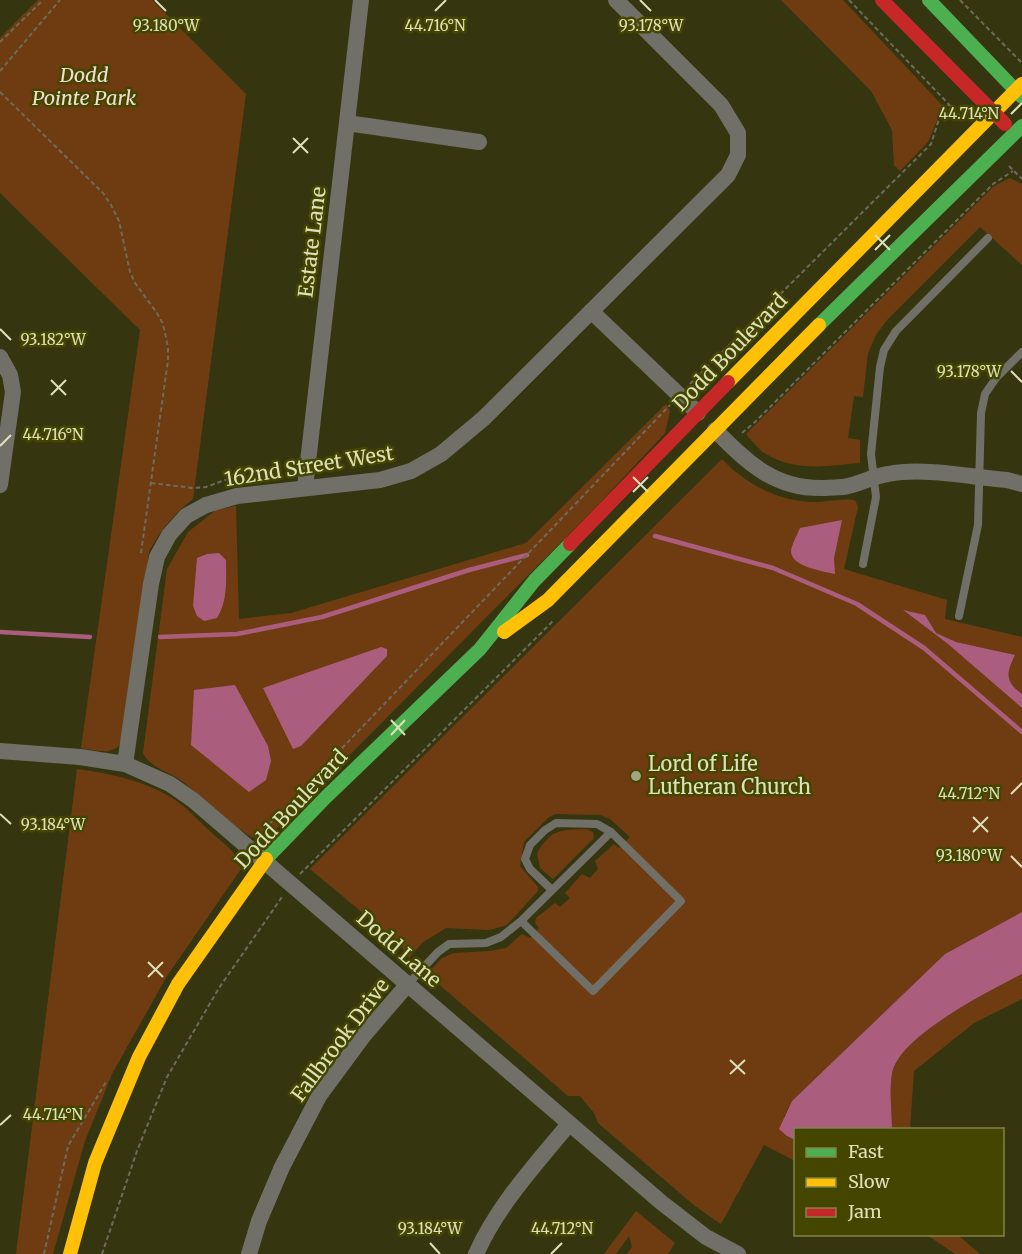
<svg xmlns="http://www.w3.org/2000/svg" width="1022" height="1254" font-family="Merriweather,serif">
  <rect width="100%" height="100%" fill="#353610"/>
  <!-- green -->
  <path fill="#6f3c12" d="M38,0h114l94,94 -53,405c-19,15 -33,31 -44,53l-27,189c-8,16 -27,9 -41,7l59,-418 -140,-137v-155z
    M781,0h62l100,106 -15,36 -28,29 -6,-6 -2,-35 -21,-39z
    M1010,178l12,6v81l-42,-38 -93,93 -11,15 -8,18 -5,44 -9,-1 -6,42 12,2v23c-33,3 -64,9 -94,-9 -7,-4 -14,-13 -20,-20l248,-248z
    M666,404l4,7 -5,22 -68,73 -321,323c-5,4 -13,11 -20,9 -14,-2 -60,-48 -77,-59 -14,-9 -28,-11 -36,-26l24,-184 21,-37 28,-22 20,-4 3,113 52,-6 235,-70z
    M722,459c24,25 55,42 91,43 14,0 27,-4 42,-2l3,7 -14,62 103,31 -2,19 77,18v57c-18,-14 -15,-19 -8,-39l-58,-13 -21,-9 -10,-18 -21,-4 44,33 74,64v204l-77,42 -153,147 -8,16 3,19 8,4v21l-31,-16 -43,79 -26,-18 -97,-83 -4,-10 -14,-17h-12l-141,-122 15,-16 12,-5 36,-2 16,-3 16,-14 8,4 9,-10 -4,-5 1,-5 19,-15 5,4 10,-9 -5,-5 17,-19 8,4 8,-9 -3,-8 19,-17 5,4 11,-11 -20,-18 -10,-4 -45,-1 -7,4 -24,24 -4,24 18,21v4l-31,34 -18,5 -43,-2 -24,15 -13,15 -9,-14 -90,-75z
    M77,769c35,5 71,12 101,33 12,9 23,21 34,31 11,10 27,21 29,36l-74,107 -55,98 -27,67 -32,113h-37z
    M586,829l7,3 1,6 -41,41 -13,-11 -3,-14c13,-25 24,-24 49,-25z
    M1022,974v25l-48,24 -60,48 -4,58h-18c0,-16 -3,-39 0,-55 6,-38 98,-83 130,-100z
    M636,1211l39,32 -7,11h-41l5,-7 -3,-11 -13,18h-12z
    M927,1235h31l22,19h-25z"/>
  <!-- water -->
  <path fill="#ab5d7e" d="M842,520l-8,38 1,16c-12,-3 -44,-7 -44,-23 1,-7 6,-16 9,-23z
    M219,553l7,7c0,20 2,40 -9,58l-13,3 -7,-5 -4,-10 4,-48 10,-4z
    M903,610l22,5 11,18 20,9 59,13c-9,19 -10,26 7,39v14l-74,-64z
    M381,647l6,2v7l-86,90 -8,3 -30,-61z
    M235,685l33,61 3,15 -5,19 -17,12 -58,-47 3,-55z
    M1022,912v62c-32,17 -124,62 -130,100 -3,16 0,39 0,55l-96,1 -1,10 -8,-4 -8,-7 13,-28 153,-147z"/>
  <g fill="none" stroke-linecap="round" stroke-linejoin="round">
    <!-- stream -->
    <path stroke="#ab5d7e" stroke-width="4.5" d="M655,536l118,32 84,36 67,44 98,84
      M0,632l90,5
      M160,637l77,-3 85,-17 147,-47 58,-15"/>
    <!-- path -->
    <path stroke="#6c6c5d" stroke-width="2" stroke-dasharray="4.5 3" stroke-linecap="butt" d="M849,0l112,117
      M960,0l62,63
      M0,42l43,-42
      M0,71l60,-71
      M0,92l103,101 8,12 8,16 11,51 5,11 22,30 6,11 5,23v13l-27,193
      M1009,166l13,13
      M690,384l241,-240 9,-28 9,-12
      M742,433l13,-11 238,-238 20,-13
      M151,483l42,5 13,-1 19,-7 53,-6
      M259,835l411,-430
      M300,874l253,-253
      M44,1254l24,-108 38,-64
      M102,1254l35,-103 30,-74 52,-89 63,-91"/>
    <!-- lane -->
    <path stroke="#707069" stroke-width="8" d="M863,564l13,-67 -5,-43 9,-87 4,-17 12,-19 92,-93
      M959,616l19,-91 3,-112 4,-19 11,-16 26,-26
      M521,921l72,70 88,-90 -70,-69 -14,-8 -41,-1 -11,7 -15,15 -5,14 5,10 22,21
      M408,984l30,-32 11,-8 37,-1 15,-6 20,-16 90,-89"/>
    <!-- street -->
    <path stroke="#707069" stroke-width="16" d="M347,123l132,19
      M591,311l107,102
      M0,357l10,18 3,17 -13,93
      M715,430c33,33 60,60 110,58 7,-1 16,0 23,-2 13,-3 26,-10 40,-12 36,-7 82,3 119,6l15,4
      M305,488l56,-488
      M0,751l80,6 45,7 45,20 23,16 469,403 44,34 32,17
      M125,764l26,-180 6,-27 12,-22 17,-19 20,-11 31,-9 143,-16 31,-9 30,-17 43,-36 244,-243 10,-20v-22l-17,-28 -105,-105
      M249,1254l10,-33 23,-54 37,-71 45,-61 44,-51
      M476,1254c22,-49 59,-89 93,-130"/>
    <!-- fast -->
    <path stroke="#4caf50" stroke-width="14" d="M929,0l93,97
      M819,325l203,-199
      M266,859l60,-62 154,-148 54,-68 36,-37"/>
    <!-- slow -->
    <path stroke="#ffc107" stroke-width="14" d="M728,382l294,-298
      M504,632l44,-32 271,-275
      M70,1254l25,-91 44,-106 39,-73 88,-125"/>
    <!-- jam -->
    <path stroke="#c62828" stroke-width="14" d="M882,0l123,124
      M570,544l158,-162"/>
  </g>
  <!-- ticks -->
  <path fill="none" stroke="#dde1b9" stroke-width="2" d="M155,0l11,11M640,0l11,11M435,11l11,-11M1011,114l11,-11M293,138l15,15M293,153l15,-15M875,235l15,15M875,250l15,-15M0,329l11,11M1011,371l11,11M51,380l15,15M51,395l15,-15M0,446l11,-11M633,477l15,15M633,492l15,-15M391,720l14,15M391,735l14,-15M1011,794l11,-11M0,814l11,10M973,817l15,15M973,832l15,-15M1011,856l11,11M148,962l15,15M148,977l15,-15M730,1060l15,14M730,1074l15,-14M0,1125l11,-10M430,1243l10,11M551,1254l11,-11"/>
  <!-- markers -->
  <circle fill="#a2a57e" stroke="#444600" stroke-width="2" cx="636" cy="776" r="6"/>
  <g text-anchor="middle" stroke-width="5" stroke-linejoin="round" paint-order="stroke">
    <!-- park labels -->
    <g font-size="20" font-style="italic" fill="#f3ddd0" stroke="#444600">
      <text x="84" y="82">Dodd<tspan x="84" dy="23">Pointe Park</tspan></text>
    </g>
    <!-- street labels -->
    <g font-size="20" fill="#dde1b9" stroke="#444600">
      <text transform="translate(312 242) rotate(-83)" y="7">Estate Lane</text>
      <text transform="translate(730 352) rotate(-46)" y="7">Dodd Boulevard</text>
      <text transform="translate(309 466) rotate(-9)" y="7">162nd Street West</text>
      <text transform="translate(291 809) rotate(-47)" y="7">Dodd Boulevard</text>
      <text transform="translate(399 949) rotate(41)" y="7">Dodd Lane</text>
      <text transform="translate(340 1040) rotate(-53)" y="7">Fallbrook Drive</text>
    </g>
    <!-- poi labels -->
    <g font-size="20" fill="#dde1b9" stroke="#444600" text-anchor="start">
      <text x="648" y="771">Lord of Life<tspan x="648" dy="23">Lutheran Church</tspan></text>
    </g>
  </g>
  <g font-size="15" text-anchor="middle" fill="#dde1b9" stroke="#444600" stroke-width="5" stroke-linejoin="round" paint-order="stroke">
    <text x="651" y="31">93.178°W</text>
    <text x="166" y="31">93.180°W</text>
    <text x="435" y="31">44.716°N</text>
    <text x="969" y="119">44.714°N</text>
    <text x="53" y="345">93.182°W</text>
    <text x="969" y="377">93.178°W</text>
    <text x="53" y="440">44.716°N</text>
    <text x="969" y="799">44.712°N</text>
    <text x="53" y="830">93.184°W</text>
    <text x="969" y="861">93.180°W</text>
    <text x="53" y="1120">44.714°N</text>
    <text x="562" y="1234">44.712°N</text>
    <text x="430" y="1234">93.184°W</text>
  </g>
  <!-- legend -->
  <rect x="794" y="1128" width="210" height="108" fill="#444600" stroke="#81844a" stroke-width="1.5"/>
  <rect x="806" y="1148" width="30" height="9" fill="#4caf50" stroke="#81844a" stroke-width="1.5"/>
  <text x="848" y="1158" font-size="18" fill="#dde1b9">Fast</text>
  <rect x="806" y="1178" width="30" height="9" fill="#ffc107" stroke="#81844a" stroke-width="1.5"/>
  <text x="848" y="1188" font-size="18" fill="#dde1b9">Slow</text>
  <rect x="806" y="1208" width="30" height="9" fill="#c62828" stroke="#81844a" stroke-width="1.5"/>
  <text x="848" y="1218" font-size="18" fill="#dde1b9">Jam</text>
</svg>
